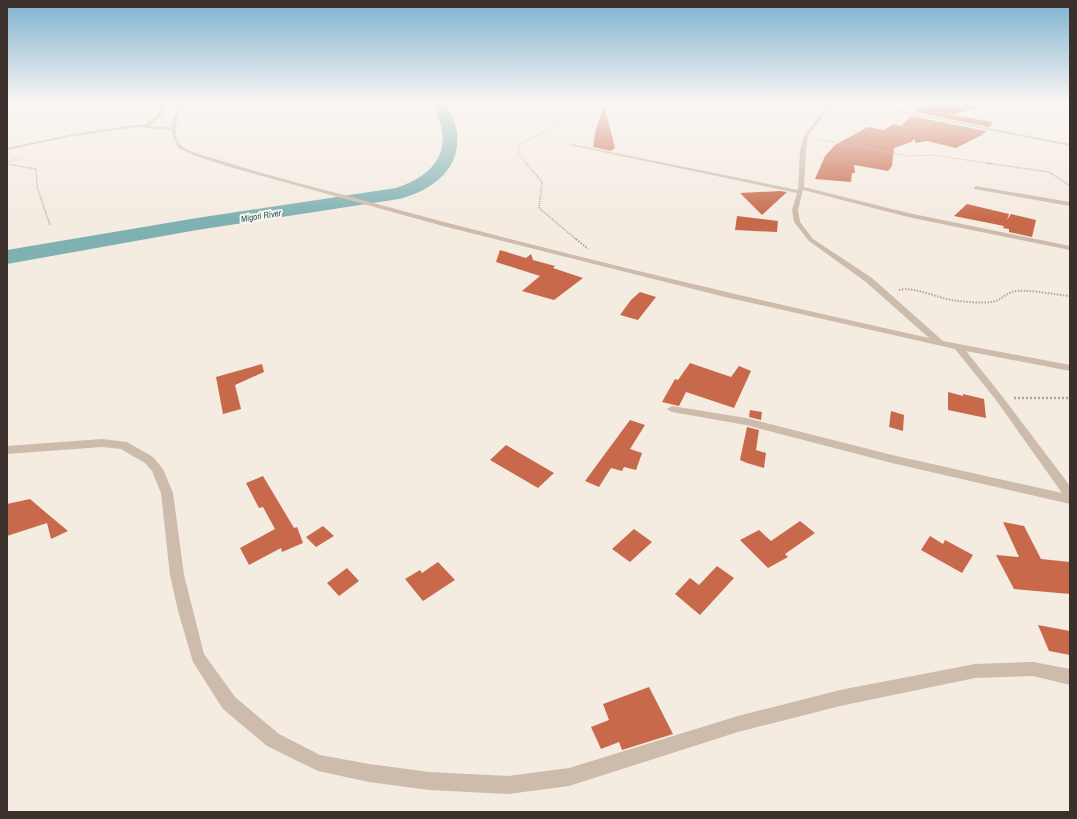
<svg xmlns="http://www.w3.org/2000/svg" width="1077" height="819" font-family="'Archivo Narrow',sans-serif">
  <rect width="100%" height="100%" fill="#f4ebe1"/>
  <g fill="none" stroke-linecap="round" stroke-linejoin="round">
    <!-- river -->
    <path fill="#7fb0b2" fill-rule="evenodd" d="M433,104h14c3,9 9,19 10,29 4,37 -26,58 -58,66l-202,31 -190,34v-14l190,-32 199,-30c26,-9 51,-25 46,-57 -1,-9 -6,-18 -9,-27z"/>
  </g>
  <!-- building -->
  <path fill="#c8694b" d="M604,104l11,44 -4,3 -18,-4 2,-14z
    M923,104h55v3l-26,8 41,7 -4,5 -74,-15z
    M911,116l75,15 -4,4 -26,13 -29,-7 -11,2 -2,-4 -3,3 -17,6 -2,18 -4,5 -34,-6 1,8h-3l-1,9 -36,-3 10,-23 10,-11 33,-18 16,3 9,-6 8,2z
    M780,191l7,1 -25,23 -22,-22z
    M967,204l42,10 -2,6 4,-6 25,6 -4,17 -23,-5v-3l-6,-1 1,-2 -50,-10z
    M737,216l41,5 -1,11 -42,-2z
    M500,250l26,8 5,-4 2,6 22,6 -2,2 30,10 -29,22 -32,-9 18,-15 -44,-14z
    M640,292l16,5 -18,23 -18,-5 11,-15z
    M690,363l41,14 8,-11 12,5 -17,37 -48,-16 -7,14 -17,-4 13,-23 3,1z
    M262,364l2,8 -29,13 6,24 -18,5 -7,-37z
    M948,392l15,4v-2l21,5 2,19 -38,-8z
    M750,410l12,2 -1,8 -12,-3z
    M891,411l13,4 -1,16 -14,-4z
    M630,420l15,5 -15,24 12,4 -6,17 -12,-3 -2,4 -11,-3 -12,19 -14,-6z
    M747,427l12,3 -3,20 10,3 -2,15 -17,-5 -7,-3z
    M506,445l48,28 -16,15 -48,-28z
    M263,476l31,52 3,-1 6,16 -21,9 -1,-4 -32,17 -9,-17 35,-19 -12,-22 -4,1 -13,-25z
    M30,499l14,12 24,20 -17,8 -4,-16 -40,13v-32z
    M800,521l15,12 -30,21 3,3 -20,11 -28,-28 19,-10 12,11z
    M1003,522l21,4 17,33 29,3v32l-56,-5 -18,-34 23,2z
    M323,526l11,10 -18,11 -10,-10z
    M634,529l18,13 -22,20 -18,-13z
    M930,536l13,8 2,-4 28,15 -11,18 -41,-23z
    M438,562l17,18 -32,21 -18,-22 15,-9 2,3z
    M717,566l17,12 -34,37 -25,-21 15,-16 9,7z
    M347,568l12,13 -20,15 -12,-13z
    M1038,625l32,6v24l-21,-4z
    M649,687l24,47 -51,16 -3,-8 -18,7 -10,-22 18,-7 -6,-16z"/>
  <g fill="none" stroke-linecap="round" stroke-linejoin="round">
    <!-- path-far3 -->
    <path stroke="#b9a596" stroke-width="1" stroke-dasharray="1 1" stroke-linecap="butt" d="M523,104l33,16 -1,5 -36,20 -1,8 9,11
      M1046,104l24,5
      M555,124l28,-14 5,-6
      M817,139l91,17 25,-1 60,9
      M7,163l11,-5"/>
    <!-- path-far2 -->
    <path stroke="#b9a596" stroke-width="1.5" stroke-dasharray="1 1" stroke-linecap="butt" d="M526,163l16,19 -3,26 38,32
      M986,163l63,9 21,14
      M7,164l29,5 1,18 13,38"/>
    <!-- path-far1 -->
    <path stroke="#b9a596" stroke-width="2" stroke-dasharray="1.5 1.5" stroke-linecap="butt" d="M576,239l12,10
      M899,290c17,-4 42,10 60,11 11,1 26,3 37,0 5,-2 10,-7 16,-9 12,-4 44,3 58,4"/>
    <!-- path -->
    <path stroke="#b9a596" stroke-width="2.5" stroke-dasharray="2 2" stroke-linecap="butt" d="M1014,398h56"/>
    <!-- minor -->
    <path fill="#cdbbac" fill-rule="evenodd" d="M162,104h4l-4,12 -13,10 21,1 9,-21 -1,-2h4l1,2c-5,12 -14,31 0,41 11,7 27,10 39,14 41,13 84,24 126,35 192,53 386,99 581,142l-63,-56 -57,-41 -15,-19 -2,-12 5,-17 -228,-48 2,-1 227,46 2,-39 4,-15 21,-28v-4h4v4l-21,28 -2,15 -2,36 104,26 162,33v4l-162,-33 -105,-27 -5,20 2,12 13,17 59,39 71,63 127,24v6l-104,-20 36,45 68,90v18l-178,-41 -146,-38 -74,-13 -5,-3 5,-3 74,12 146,37 170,38 -66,-93 -41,-51 -230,-52 -282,-71 -210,-58 -37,-12 -18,-8 -7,-18 -36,-3 -67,10 -61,13v-2l61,-13 67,-10h9l14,-11z
      M858,104h8l204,40v2z
      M976,186l94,16v4l-96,-17v-2z
      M102,439l25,3 26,15 10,12 10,24 11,82 20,79 31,43 44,37 41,21 49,9 60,8 79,4 61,-8 169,-52 102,-26 135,-26 58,-2 37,7v16l-37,-9 -58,2 -135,28 -102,26 -169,54 -61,8 -79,-4 -60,-8 -51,-11 -51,-25 -44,-37 -30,-47 -15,-51 -8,-36 -9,-82 -9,-22 -7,-8 -24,-14 -19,-2 -95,7v-8z"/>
  </g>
  <!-- sky -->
  <linearGradient id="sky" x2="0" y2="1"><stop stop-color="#7eb2d2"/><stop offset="0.47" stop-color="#faf6f2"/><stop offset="1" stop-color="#faf6f2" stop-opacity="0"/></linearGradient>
  <rect width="1077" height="219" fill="url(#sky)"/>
  <g text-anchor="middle" stroke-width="4" stroke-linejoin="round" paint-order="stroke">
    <!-- far-water labels -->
    <g font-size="9" font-style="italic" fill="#1f5a5e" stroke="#fbf5ee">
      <text transform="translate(261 216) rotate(-9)" y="3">Migori River</text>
    </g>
  </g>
  <!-- border -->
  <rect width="1077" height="819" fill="none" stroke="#3b302b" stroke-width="16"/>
</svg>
